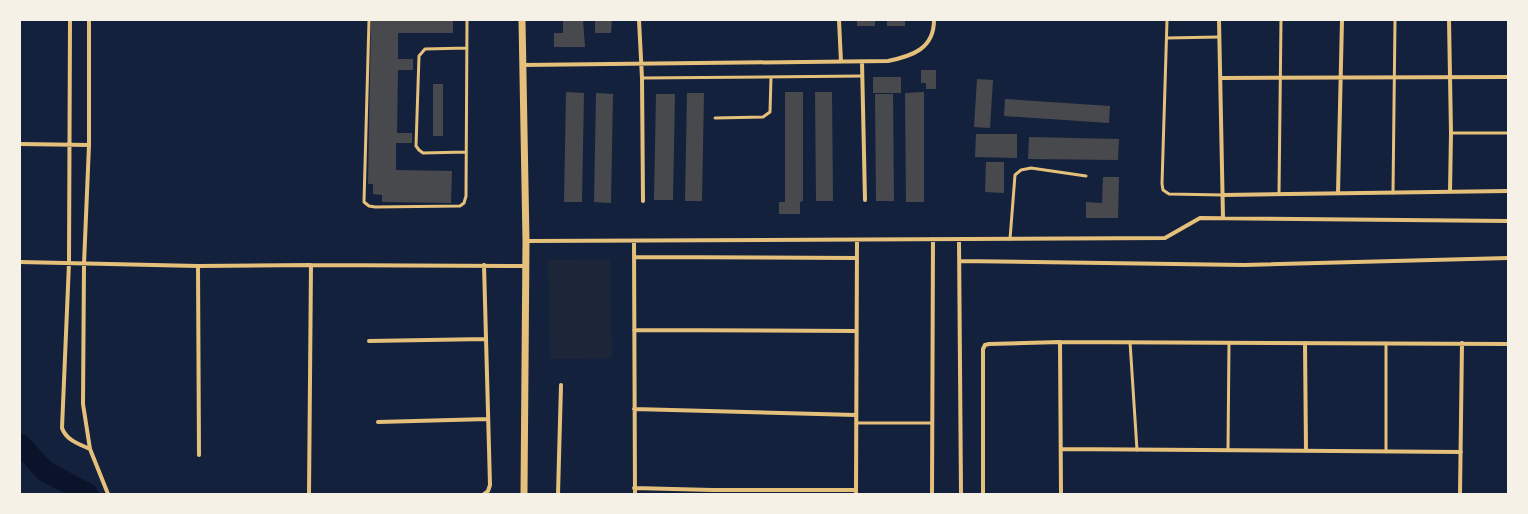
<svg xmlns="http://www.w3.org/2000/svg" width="1528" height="514" font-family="Poppins,sans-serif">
  <rect width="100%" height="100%" fill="#14213d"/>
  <!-- green -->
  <path fill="#1d2539" d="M610,259l2,99 -62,1 -2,-99z"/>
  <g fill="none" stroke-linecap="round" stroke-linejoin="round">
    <!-- river -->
    <path stroke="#0b132b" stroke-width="21" d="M20,444l25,27 43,23"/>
  </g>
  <!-- building -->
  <path fill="#48494c" d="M371,20h82v13h-55v26h15v11h-15l-1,63h15v10h-16v27l56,1 -1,32 -69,-1v-7l-9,-1v-10h-5z
    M563,20h20l2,27h-31v-14h9z
    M595,20h17l-1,13h-16z
    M857,20h18v6h-18z
    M887,20h18v6h-18z
    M921,70h15v19h-10v-6h-5z
    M873,77h28v16h-28z
    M977,79l16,1 -3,48 -16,-1z
    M433,84h10v52h-10z
    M566,92l18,1 -2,109h-18z
    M785,92h18v109l-3,1v12h-21v-12h6z
    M815,92h17l1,109h-17z
    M924,92v110h-18l-1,-109z
    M596,93l17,1 -2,109 -17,-1z
    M687,93h17l-2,108h-17z
    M656,94h19l-2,106h-19z
    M875,94h18l1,107h-18z
    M1005,99l105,7 -1,17 -105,-7z
    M976,134h41v24l-42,-1z
    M1029,137l90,2 -1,21 -90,-1z
    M986,162h18v31l-19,-1z
    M1103,177h16l-1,41h-32v-16l16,1z"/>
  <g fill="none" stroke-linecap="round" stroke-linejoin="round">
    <!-- service -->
    <path stroke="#e5c07b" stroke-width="3" d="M369,20l-5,182 5,4 6,1 85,-1 4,-3 2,-7 1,-176
      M1167,20l-5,164 1,6 6,4 54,1
      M1167,38l52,-1
      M642,78l220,-2
      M715,118l48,-1 7,-5 1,-35
      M1451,133h57
      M466,152l-43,1 -4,-3 -3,-4 3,-90 6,-7 42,-1
      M1393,193l2,-173
      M1279,194l2,-174
      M1010,239l5,-64 6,-5 10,-2 55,8
      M1130,342l7,108
      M856,423h76
      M1228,450l1,-107
      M1386,451v-108"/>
    <!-- minor -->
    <path stroke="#e5c07b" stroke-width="4" d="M70,20l-1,243 -7,165c4,12 17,16 28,21
      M89,20v125l-5,119 -1,140 7,45 18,45
      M639,20l3,58 1,123
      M839,20l2,42
      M1219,20l4,198
      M1449,20l2,113 -1,59
      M862,62l3,138
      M522,65l366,-4c24,-5 46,-12 46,-41
      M1221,78l287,-1
      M20,144l69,1
      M1338,193l4,-173
      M1223,195l285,-4
      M959,239l2,255
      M526,241l639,-3 35,-20 308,3
      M634,241l1,253
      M634,257l223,1
      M960,261l284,4 264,-7
      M20,262l178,4 113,-1 215,1
      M484,265l6,220 -2,6 -4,3
      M198,266l1,189
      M634,330l222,1
      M369,341l117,-2
      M1060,342l1,152
      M1305,343l1,107
      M634,409l222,6
      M378,422l110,-3
      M1061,449l400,3
      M634,488l78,2h144
      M309,494l2,-229
      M558,494l3,-109
      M856,494l1,-254
      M932,494l1,-255
      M983,494v-145l2,-4 4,-1 71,-2 448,2
      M1460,494l2,-151"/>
    <!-- tertiary -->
    <path stroke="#e5c07b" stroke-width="7" d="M522,20l4,221 -2,253"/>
  </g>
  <!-- border -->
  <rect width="1528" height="514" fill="none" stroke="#f6f1e7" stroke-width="42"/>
</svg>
